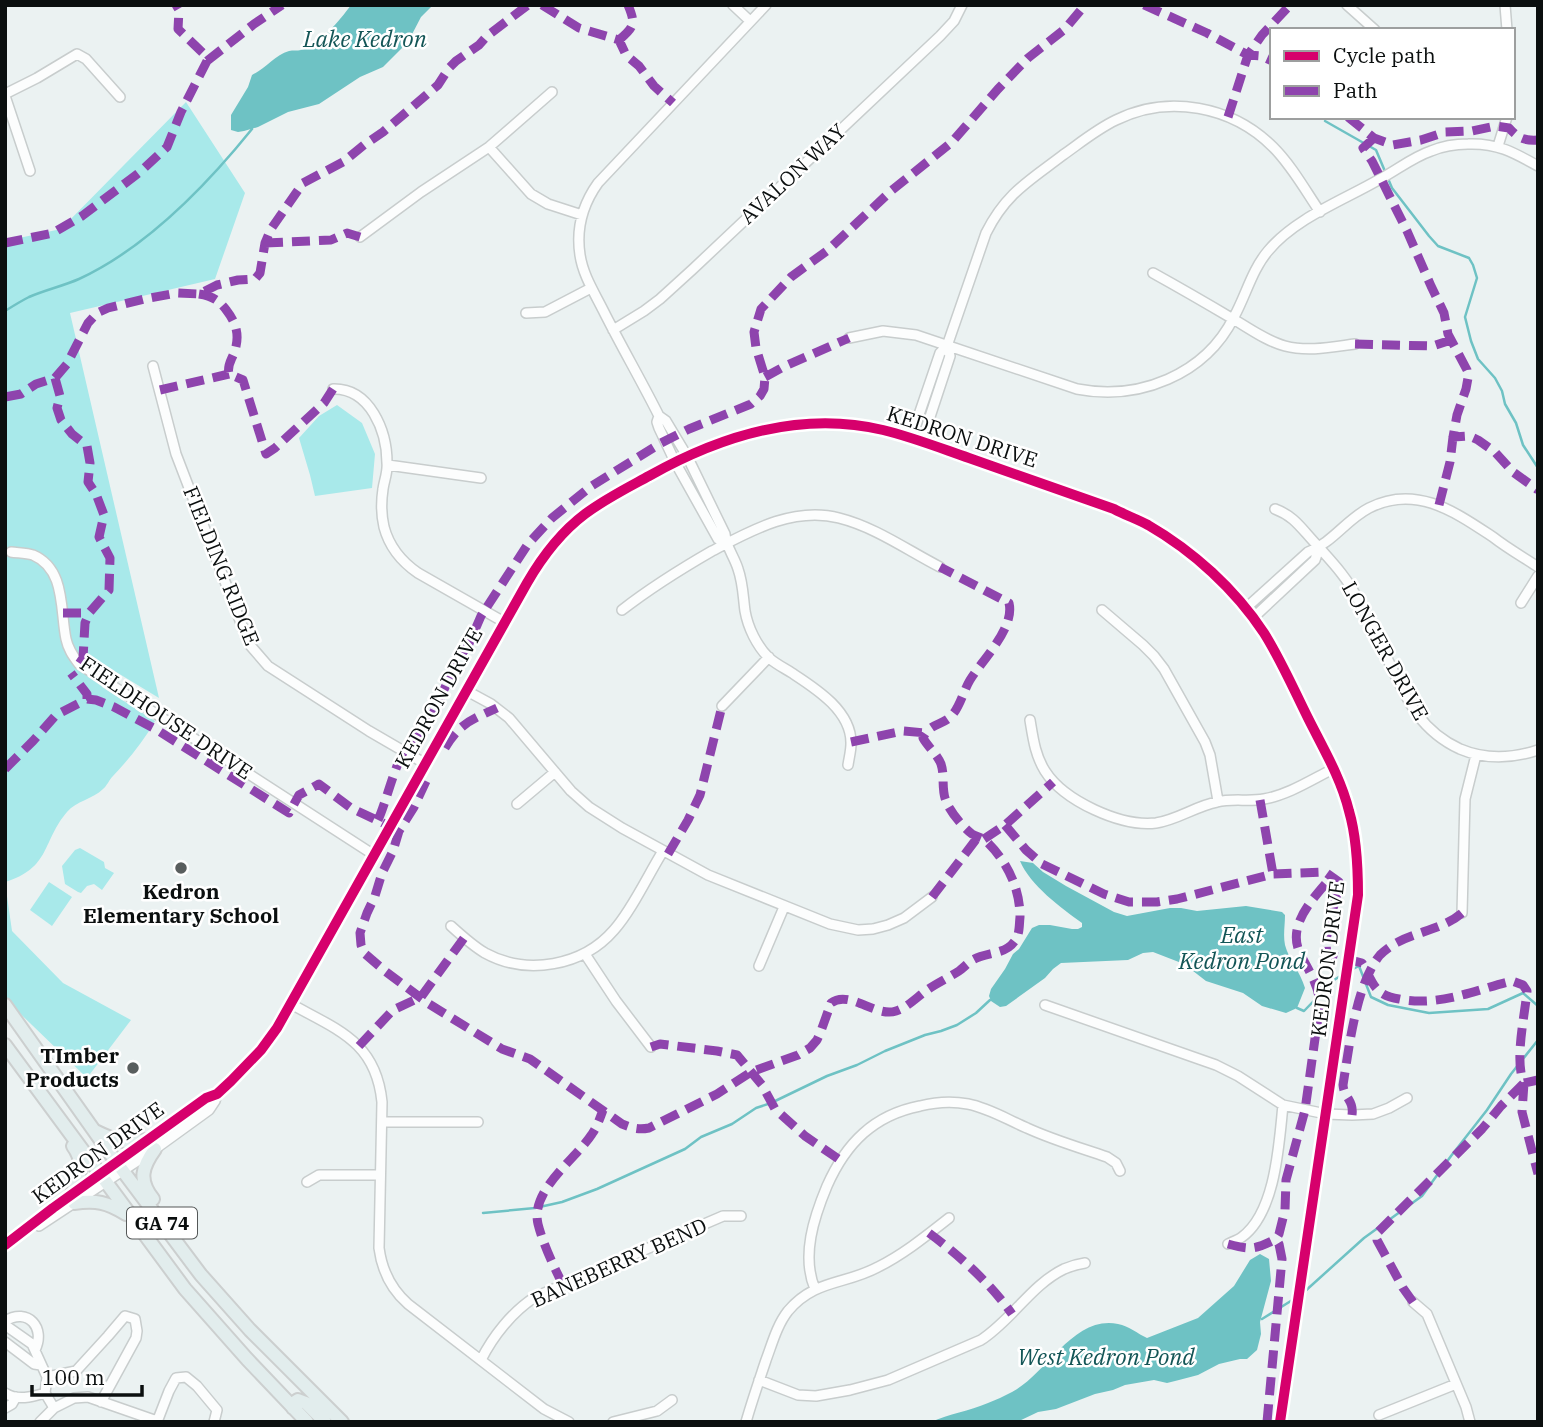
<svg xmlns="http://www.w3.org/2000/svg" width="1543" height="1427" font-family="'IBM Plex Serif',serif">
  <rect width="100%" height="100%" fill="#ebf2f2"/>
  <!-- green -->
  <path fill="#a8e9ea" d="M186,102l59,91 -30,86 -145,34 89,385 -66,-40 9,29 53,34c-12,21 -26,38 -42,55 -4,4 -6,10 -10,13 -10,10 -27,12 -36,23 -25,29 -16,56 -62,70l7,49 51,52 68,37 -44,58 -82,-79v-758l56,-12z
    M337,405l25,18 13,31 -3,34 -57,8 -5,-21 -11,-37 20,-22z
    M80,848l24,14 1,6 9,5 -12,17 -8,-6 -7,2 -6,7 -3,-1 -13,-8 -3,-18 13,-16z
    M49,882l23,15 -20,29 -22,-16z"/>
  <!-- water -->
  <path fill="#6ec2c4" d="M351,5h82l-12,12 -13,25 -25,25 -23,10 -41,27 -31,8 -30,15 -14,4 -6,1 -7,-2v-15l17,-28 4,-12c13,-6 23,-20 37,-24 4,-1 8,0 12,-1 18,-4 39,-30 50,-45z
    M1020,861l13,2 10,9 23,14 48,26 13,4 43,-8h11l16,3 49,-5 36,6 3,3c0,10 -2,20 0,30 4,15 15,26 20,43l-8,20 -11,5 -24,-7 -19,-13 -37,-12 -22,-17 -31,-12 -10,1 -15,7 -67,3 -8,6 -8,9 -39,28 -6,1 -9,-6 -2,-5 2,-7 14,-20 8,-15 6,-5 13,-21 7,-3h11l22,4h6l4,-2v-4c-21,-15 -52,-38 -62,-62z
    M1260,1254l9,5 2,22 -11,41 1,12 -4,16 -10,9h-7l-21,5 -21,11 -19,5 -12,3 -13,-3 -29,5 -12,5 -18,4 -39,15 -18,3 -21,10h-86c18,-8 38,-11 57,-19 8,-3 16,-7 24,-11 35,-18 61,-77 106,-68 11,2 20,10 29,14l51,-20 36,-32 16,-26z"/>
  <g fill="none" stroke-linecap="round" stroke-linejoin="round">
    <!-- stream -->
    <path stroke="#6ec2c4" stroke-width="2.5" d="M1325,121l51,29 16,38 37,48 9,10 31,12 4,7 4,13 -12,39 6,24 7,18 17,19 7,13 3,13 11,19 7,22 15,23
      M5,311c8,-5 16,-10 24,-14 16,-7 34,-11 50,-18 67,-31 127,-93 173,-150
      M1351,970l8,-4 12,31 17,8 41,8 59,-4 35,-16 15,13
      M1297,1008l7,3 30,-31 8,-5
      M483,1213l52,-5 27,-6 35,-13 88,-40 16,-12 31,-13 24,-16 15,-5 56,-27 30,-11 28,-14 40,-16 16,-4 16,-6 19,-12 14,-13
      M1303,1293l61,-55 58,-42 29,-40 36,-46 24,-36 27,-34
      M1262,1319l32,-20"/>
    <!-- minor casing -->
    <g stroke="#c8cdcd" stroke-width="12">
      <path id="minor" d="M733,5l17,16
        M766,5l-168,178c-15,21 -22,46 -18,72 3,20 14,37 23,55 18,36 38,70 56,106l7,5 21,35 38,78c1,13 9,22 13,35 5,14 5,27 7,42 3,17 12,35 24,47 7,6 15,10 23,15 23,15 60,38 59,71 0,7 -2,14 -3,21
        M1347,5l28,25
        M1505,5l2,25
        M5,94l32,-16 40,-24 9,5 34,38
        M5,96l25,75
        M1498,146l9,-29
        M489,147l42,47 17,10 34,11
        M360,237l61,-45 68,-45 63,-55
        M1153,273c27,15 53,30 80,46 16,9 33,22 52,27 23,6 47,1 70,-2
        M526,313l19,-1 46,-24
        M613,330l31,-19 16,-12 33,-30 247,-233 14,-15 8,-16
        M849,338l34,-7 33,4 161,54c62,12 128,-14 157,-72 12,-22 18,-47 34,-66 27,-33 76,-51 112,-72 17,-9 33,-22 51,-28 12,-5 24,-7 37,-7 29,-1 45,8 70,22
        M153,366l23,88 73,190 19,22 101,65 55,32
        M333,389c37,-1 54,42 54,74 1,9 -3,18 -4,26 -2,13 -2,25 1,38 5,19 18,35 34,46l86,49
        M659,416l-2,6 2,6 16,34 43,77 8,5
        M911,438l29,-85 7,-7 39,-113c20,-40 43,-52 77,-78 17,-12 34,-26 53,-35 52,-26 116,-14 157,27 19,19 32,43 47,65
        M922,441l28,-85 -3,-10
        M388,465l93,13
        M1275,509c19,7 26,19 40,34 15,17 32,34 42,55 11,20 21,41 31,62 18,38 31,70 72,89 26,11 51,10 78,1
        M11,552c6,1 15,1 22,3 33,14 27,56 33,84 2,10 7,17 13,25l295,191
        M1521,603l17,-27
        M1246,608l62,-56c24,-9 38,-32 61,-44 47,-24 86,4 124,29 14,11 30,20 45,30
        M622,610c31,-24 57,-40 90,-59 38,-20 82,-45 127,-33 36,9 68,32 101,49
        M1102,610l41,35 11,11 10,13 41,73 5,13 8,46
        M1253,618l62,-58 4,-12
        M467,691l24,13 18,14 62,73 18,16 33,21 86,47 122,49 28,6 15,-1 15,-4 16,-7 28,-21
        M722,706l47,-49
        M1030,720c3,18 5,35 15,51 19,30 76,56 111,52 21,-3 40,-17 61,-21 15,-4 32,0 47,-3 24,-4 47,-19 69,-30
        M517,804l38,-32
        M1462,913l3,-114 11,-44
        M451,926c11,10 22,20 34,27 42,23 98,13 129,-23 18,-20 34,-55 49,-79
        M585,954l31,47 35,46
        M759,966l25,-59
        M291,1004c47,26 85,38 91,98l-3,146c3,23 12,41 29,56l136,105 25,13
        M1045,1005l171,60 22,11 45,29 43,9 26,1 21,-1 16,-6 18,-10
        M382,1122h96
        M307,1182l12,-7h61
        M39,1226l112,-74 58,-42 6,-9 2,-7
        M1228,1244c4,-2 10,-4 14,-7 34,-25 37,-94 41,-132
        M5,1245l48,-37 153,-110 11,-4 14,-13 30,-31 16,-22 250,-445c15,-26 34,-51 58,-69 20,-15 42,-26 64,-38 71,-40 151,-66 234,-46 29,7 57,18 86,28 48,17 97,34 145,51 11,6 23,10 34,16 45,26 87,64 116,108 17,27 30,57 44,85 15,30 33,60 41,93 8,27 9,56 9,84l-78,527
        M815,1289c-14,-33 -1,-72 12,-103 19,-43 47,-71 93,-80 16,-4 32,-5 48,-2 21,4 40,16 59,24 26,12 54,20 80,29l9,6 4,8
        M1413,1302l14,12 39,93 4,15
        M5,1321c23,-14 41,7 30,29
        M5,1325l27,19 15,33 -2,16 9,15
        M5,1342l29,22 7,1
        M481,1360c12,-24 31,-48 54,-63l188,-81h18
        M47,1377l29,-6 32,-35 17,-20 10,3 2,12 -1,7 -35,64
        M759,1380l39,15 18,1 34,-6 38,-10 93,-40c31,-20 50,-55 83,-71 7,-3 14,-5 21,-6
        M5,1393c12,8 27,4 40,0
        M5,1408l7,-4 4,-7
        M1379,1415l77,-31
        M40,1422l14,-14 20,-10 14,-1 69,24
        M157,1422l12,-31 7,-13 10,-1 11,9 20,24 -3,12
        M613,1422l44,-11 15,-11
        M746,1422c6,-21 13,-41 20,-62 6,-16 11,-35 22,-49 27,-32 57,-26 90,-44 26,-13 48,-31 71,-49"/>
    </g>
    <!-- major casing -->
    <g stroke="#cccfcf" stroke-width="16">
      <path id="major" d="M5,1005l112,158 84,112 49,55 92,92
        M5,1045l180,244 62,70 60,63
        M95,1131c20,10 30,13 53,9
        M71,1196c8,-18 15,-33 2,-50
        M153,1199c-15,-19 -11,-32 2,-50
        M74,1203c22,-3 33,-1 52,11
        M293,1408l2,-6 3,-2 8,3 19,19"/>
    </g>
    <!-- minor -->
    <use href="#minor" stroke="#fcfdfd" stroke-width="9"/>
    <!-- major -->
    <use href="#major" stroke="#e2eded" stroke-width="12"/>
    <!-- quiet -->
    <path stroke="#8e44ad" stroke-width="9" stroke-dasharray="18 9" stroke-linecap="butt" d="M542,5l37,23 40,12 7,15 13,11 15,20 19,17
      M1144,5l63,28 41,22 13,1 11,5
      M619,40c15,-13 17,-16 9,-35
      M207,61l47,-37 28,-19
      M1228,117l20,-62 14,-20 28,-30
      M1348,117l26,21 19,7 28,-5 24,-8 27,-1 24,-5 13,2c9,10 15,13 29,12
      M1374,138l-11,10 9,13 35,70 24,55 13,27 4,21 19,36 1,8 -2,11 -9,26 -4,22 16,-1 9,4 17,12 18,20 25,18
      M5,243l48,-10 29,-17 58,-44 27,-25 14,-35 26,-51 -3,-7 -26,-25 1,-19 -3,-5
      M265,243l66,-3 16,-7 13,4
      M199,294c13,2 20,6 28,17 10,13 13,26 7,42 -3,8 -7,12 -5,21l14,6 23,74 9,-6 49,-45 9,-14
      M1355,344l78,2 18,-6
      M765,377l20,-11 64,-28
      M55,378l12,-14 21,-41 9,-10 11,-5 36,-9 33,-6 22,1 18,-9 21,-5 17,-1 5,-6 5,-30 6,-14 32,-46 40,-21 21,-17 19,-13 55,-47 11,-17 7,-7 23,-16 8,-9 41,-31
      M55,378l5,18 -3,12 4,12 11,14 15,12 3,17 -2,19 8,12 8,21 -5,22 11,21 -1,32 -20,23 -4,10 -2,35 -4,6
      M160,390l69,-16
      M5,397l16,-3 15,-10 19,-6
      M1439,505l11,-43 3,-25
      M63,613h26
      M87,699l9,1 18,7 43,23 132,83 10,-18 20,-11 32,24 34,16
      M851,742l52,-11 23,2
      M445,748c15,-25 26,-28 52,-40
      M5,769l28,-28 23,-26 31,-16v-5l-16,-21
      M426,781l-12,26 -15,24 -6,20 -11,22 -7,23 -8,17 -7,20 1,12 3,8 21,18 44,33 73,45 28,10 92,65c10,4 16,6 27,4l68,-34 34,-22 47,-17 12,-7 7,-8 4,-9 10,-28c18,-14 45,15 65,8 12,-4 21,-14 31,-21 10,-7 21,-12 32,-19 4,-3 8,-7 12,-10 13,-9 34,-6 43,-19 6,-7 5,-16 6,-25 0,-29 -13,-56 -34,-76 -4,-4 -9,-4 -14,-7 -9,-7 -22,-22 -26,-33 -5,-12 -1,-25 -5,-37 -4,-10 -13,-17 -18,-26 7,-16 21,-12 30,-24 7,-8 11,-24 17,-34 13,-21 45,-52 39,-77l-69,-36
      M1260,800l13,74
      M378,820c9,-19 19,-67 34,-80 4,-4 9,-4 13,-9l34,-74 9,-11 13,-30 47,-72 24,-26 38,-31 71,-44 28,-14 62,-25 9,-8 4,-7 1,-12 -9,-29 -2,-16 7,-23 30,-32 37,-27 63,-59 61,-49 46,-53 30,-31 37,-29 20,-24
      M1005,825l21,25 16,14 62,30 25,8h28l20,-3 96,-25 52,-2 14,10c-3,25 -16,47 -12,72l35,9c6,9 9,21 17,28 6,5 13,7 20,8 40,8 76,-9 113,-18l11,4 4,6c-2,24 -13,70 -3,92l14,-3
      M984,839l21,-14 48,-43
      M668,854l20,-34 12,-25 22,-89
      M932,897l46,-60
      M359,1046l34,-36 28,-13 43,-59
      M651,1047l9,-3 57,7 20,4 25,30 13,24 30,27 35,24
      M1524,1083l-2,29 16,62
      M1352,1115c2,-15 -8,-17 -9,-30 6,-37 13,-101 37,-130 5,-5 12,-10 18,-13 21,-11 45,-13 64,-29
      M929,1233c31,23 61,50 83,81
      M1228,1244c23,6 26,6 48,-5
      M563,1285c-9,-18 -20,-41 -25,-61 -8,-34 37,-64 54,-90 5,-7 8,-16 11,-24
      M1413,1302l-10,-14 -26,-48v-7l105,-104 19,-23 23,-23
      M1267,1422l15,-163 -3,-15 -3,-5 3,-5 6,-24 1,-30 19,-70 15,-107c-2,-20 -12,-33 -20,-50 -14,-29 15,-56 32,-77"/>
    <!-- cycleway casing -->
    <g stroke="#fff" stroke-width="15">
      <path id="cycleway" d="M5,1245l48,-37 153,-110 11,-4 14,-13 30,-31 16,-22 250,-445c15,-26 34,-51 58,-69 20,-15 42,-26 64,-38 71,-40 151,-66 234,-46 29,7 57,18 86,28 48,17 97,34 145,51 11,6 23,10 34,16 45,26 87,64 116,108 17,27 30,57 44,85 15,30 33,60 41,93 8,27 9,56 9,84l-78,527"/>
    </g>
    <!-- cycleway -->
    <use href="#cycleway" stroke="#d6006c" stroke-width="10"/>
  </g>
  <!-- markers -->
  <g fill="#595e5e" stroke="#fff" stroke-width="2.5">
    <circle cx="181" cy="868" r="7"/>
    <circle cx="133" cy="1068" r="7"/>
  </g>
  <g text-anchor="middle" stroke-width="5" stroke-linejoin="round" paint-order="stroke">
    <!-- shield labels -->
    <rect fill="#fff" stroke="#545757" stroke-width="2" x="127" y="1207.5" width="70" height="31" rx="5"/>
    <g font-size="19" font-weight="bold" fill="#0b0f0f">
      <text x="162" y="1230">GA 74</text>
    </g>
    <!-- street labels -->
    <g font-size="21" fill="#0b0f0f" stroke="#fff">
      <text transform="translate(793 174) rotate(-43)" y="7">AVALON WAY</text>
      <text transform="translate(962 437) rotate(18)" y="7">KEDRON DRIVE</text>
      <text transform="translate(221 566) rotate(68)" y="7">FIELDING RIDGE</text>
      <text transform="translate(1385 651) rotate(61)" y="7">LONGER DRIVE</text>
      <text transform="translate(439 698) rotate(-61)" y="7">KEDRON DRIVE</text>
      <text transform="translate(166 718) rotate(34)" y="7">FIELDHOUSE DRIVE</text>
      <text transform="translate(1328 959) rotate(-83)" y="7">KEDRON DRIVE</text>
      <text transform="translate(98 1153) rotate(-36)" y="7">KEDRON DRIVE</text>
      <text transform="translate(619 1263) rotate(-24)" y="7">BANEBERRY BEND</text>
    </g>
    <!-- poi labels -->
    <g font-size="21" font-weight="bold" fill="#0b0f0f" stroke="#fff">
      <text x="181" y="899">Kedron<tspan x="181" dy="24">Elementary School</tspan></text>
      <text x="119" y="1063" text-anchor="end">TImber<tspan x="119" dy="24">Products</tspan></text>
    </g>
    <!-- water labels -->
    <g font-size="23" font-style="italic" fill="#135556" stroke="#fff">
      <text x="365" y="47">Lake Kedron</text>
      <text x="1242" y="943">East<tspan x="1242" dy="26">Kedron Pond</tspan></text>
      <text x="1106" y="1365">West Kedron Pond</text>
    </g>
  </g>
  <!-- border -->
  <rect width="1543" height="1427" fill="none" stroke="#0b0f0f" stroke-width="14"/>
  <!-- legend -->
  <rect x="1270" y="28" width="245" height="91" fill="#ffffff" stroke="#9d9f9f" stroke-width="2"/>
  <rect x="1284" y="51" width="35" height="10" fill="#d6006c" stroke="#9d9f9f" stroke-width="2"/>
  <text x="1333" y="63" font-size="21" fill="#0b0f0f">Cycle path</text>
  <rect x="1284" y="86" width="35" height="10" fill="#8e44ad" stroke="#9d9f9f" stroke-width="2"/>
  <text x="1333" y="98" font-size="21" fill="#0b0f0f">Path</text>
  <!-- scale -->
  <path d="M32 1385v10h110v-10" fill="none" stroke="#0b0f0f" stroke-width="3.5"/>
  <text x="42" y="1385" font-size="21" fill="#0b0f0f" stroke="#ffffff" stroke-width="5" paint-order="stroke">100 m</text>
</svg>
